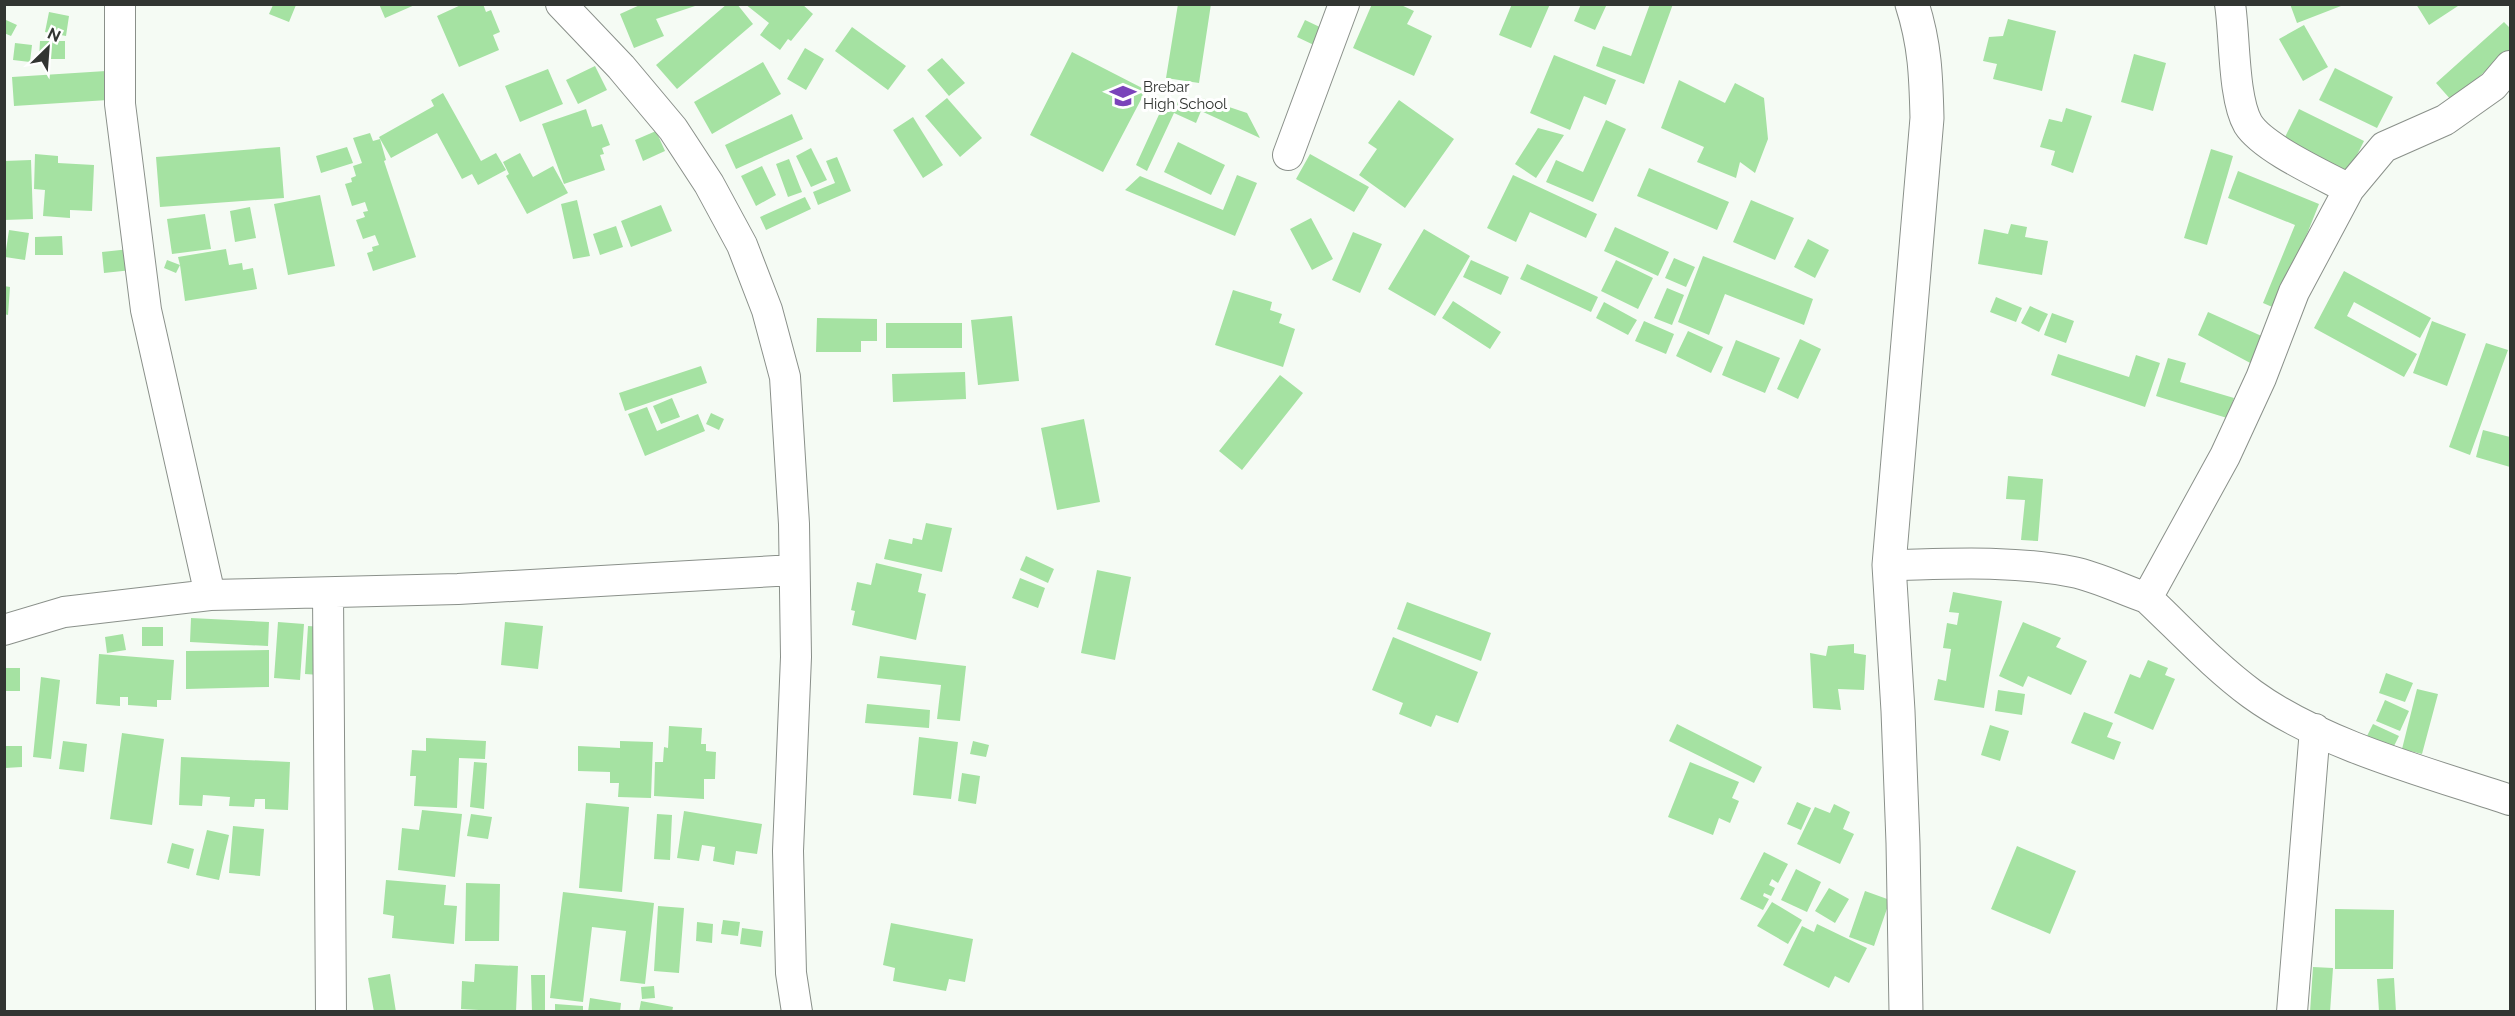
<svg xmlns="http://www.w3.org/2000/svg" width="2515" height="1016" font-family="Raleway,sans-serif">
  <rect width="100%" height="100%" fill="#f5fbf4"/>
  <!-- building -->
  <path fill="#a5e2a2" d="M379,4h38l-32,14z
    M463,4h20l3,8 5,-2 9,22 -7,3 6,15 -40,17 -22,-51z
    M642,4h56v1l-42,14 8,17 -30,12 -14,-34z
    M727,4h10l16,20 -76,65 -21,-24z
    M745,4h57l11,10 -22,27 -3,-2 -8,11 -20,-15 9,-12z
    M1178,4h33l-12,79 -33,-5z
    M1372,4h27l15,7 -7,13 25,12 -18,40 -61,-28z
    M1512,4h38l-19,44 -32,-13z
    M1581,4l25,2 -11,24 -21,-9z
    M1650,4h23l-29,80 -48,-18 7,-20 28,10z
    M2290,4h50l1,2 -44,17z
    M2416,4h45l-32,21z
    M273,5h23l-7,17 -20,-8z
    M49,12l20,4 -3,20 -21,-4z
    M2008,19l48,12 -14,60 -49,-12 4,-15 -14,-3 6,-24 14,-1z
    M6,20l11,5 -6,11 -7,-3z
    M1305,20l19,9 -8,17 -19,-9z
    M2504,22l6,6v21l-58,52 -16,-18z
    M2304,25l24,42 -25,14 -24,-42z
    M852,27l54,39 -18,24 -53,-39z
    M40,41h25v18h-26z
    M15,43l17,2 -2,17 -17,-2z
    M805,48l19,11 -18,31 -19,-11z
    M1072,52l74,38 -43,82 -73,-37z
    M2134,54l32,9 -13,48 -32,-9z
    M1554,55l62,25 -10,25 -22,-9 -14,34 -40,-17z
    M942,58l23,25 -16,13 -22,-26z
    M763,62l18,32 -69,40 -18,-32z
    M595,66l12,24 -29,14 -12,-24z
    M2335,68l58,29 -16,31 -58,-28z
    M548,69l15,35 -43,18 -15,-36z
    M106,71l2,29 -94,6 -2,-29z
    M1679,80l46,23 10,-20 29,15 4,41 -13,34 -15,-11 -4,16 -39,-16 7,-15 -43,-19z
    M443,93l38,68 15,-8 10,17 -28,15 -6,-11 -10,5 -25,-46 -46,25 -12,-21 55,-31 -3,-6z
    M1167,97l21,10 11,-10 48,16 13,25 -59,-27 -5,12 -22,-10 -27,58 -11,-6z
    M947,98l35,40 -22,19 -35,-41z
    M1399,100l55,39 -49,69 -46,-33 18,-26 -9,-6z
    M2066,108l26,8 -19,57 -22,-8 4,-14 -15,-4 9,-28 13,3z
    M586,109l6,18 10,-3 8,21 -8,3 2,6 -4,1 5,15 -41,14 -22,-60z
    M2299,109l65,32 -16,32 -65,-32z
    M792,114l11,25 -67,30 -11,-24z
    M913,117l30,48 -20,13 -30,-48z
    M1606,120l20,9 -33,73 -47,-20 10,-22 27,12z
    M1538,128l26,7 -28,43 -21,-14z
    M656,131l9,20 -22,10 -8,-21z
    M370,133l3,8 7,-2 6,21 -2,1 32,96 -43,14 -6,-18 6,-2 -1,-4 7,-2 -4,-10 -12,4 -7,-19 9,-3 -2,-5 5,-1 -3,-9 -13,4 -7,-22 7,-2 -1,-4 5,-2 -3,-10 9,-3 -9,-25z
    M1178,142l47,23 -14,30 -47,-23z
    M280,147l4,51 -124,9 -4,-50z
    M347,147l6,16 -32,10 -5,-17z
    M811,148l16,32 -16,7 -15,-31z
    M2211,149l22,7 -26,89 -23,-7z
    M520,153l13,24 20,-11 15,27 -41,21 -21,-38 3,-2 -6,-12z
    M35,154l23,2v7l36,2 -2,46 -22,-1v8l-27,-2 2,-26 -11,-1z
    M1310,154l59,33 -15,25 -58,-33z
    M837,157l14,34 -33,14 -5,-13 22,-9 -9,-22z
    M789,159l13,33 -14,5 -12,-33z
    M31,160l2,59 -29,1v-59z
    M762,166l14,29 -20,11 -15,-30z
    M1649,168l80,34 -12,28 -80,-34z
    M2238,171l81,33 -42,105 -14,-6 32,-78 -67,-27z
    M1237,175l20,8 -22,53 -110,-46 15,-14 83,34z
    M1513,175l84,39 -11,24 -56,-26 -14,30 -29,-14z
    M320,195l15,71 -47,9 -14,-71z
    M805,197l6,12 -45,21 -6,-13z
    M577,200l13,56 -17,3 -12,-55z
    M1751,200l43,18 -19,42 -42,-18z
    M661,205l11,26 -41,16 -10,-26z
    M250,207l6,31 -21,4 -5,-31z
    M205,214l6,35 -39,5 -5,-35z
    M1311,218l22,41 -21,11 -22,-41z
    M2011,224l16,3 -2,10 23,4 -6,34 -64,-11 6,-35 24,5z
    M616,226l7,21 -23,8 -7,-21z
    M1615,227l54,25 -11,24 -54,-25z
    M1424,229l46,27 -35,60 -47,-27z
    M9,230l20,3 -4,27 -20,-3z
    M1353,232l29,12 -22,49 -28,-13z
    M62,236l1,19h-28v-18z
    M1808,239l21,11 -14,28 -21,-11z
    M130,249l2,21 -28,3 -2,-21z
    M226,249l3,16 13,-2 1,7 10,-2 4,21 -72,12 -5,-36 -4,8 -12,-5 3,-8 13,5 -2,-8z
    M1703,256l110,43 -9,26 -79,-31 -16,41 -31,-13z
    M1674,258l21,9 -9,20 -21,-9z
    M1471,260l38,17 -8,18 -38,-18z
    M1616,260l37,18 -15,31 -37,-18z
    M1527,264l71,33 -7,15 -71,-33z
    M2344,271l87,47 -11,20 -66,-36 -7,14 70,38 -13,23 -90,-49z
    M4,286l6,1 -2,28 -4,-1z
    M1667,288l17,7 -12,30 -18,-7z
    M1233,290l39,12 -2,8 12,4 -3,9 16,6 -12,38 -68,-22z
    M1996,297l26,11 -6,14 -26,-10z
    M1453,301l48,31 -11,17 -48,-31z
    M1604,302l33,18 -9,15 -32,-17z
    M2030,306l18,8 -9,18 -18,-9z
    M2208,312l58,26 -12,27 -56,-30z
    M2052,313l22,8 -8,22 -22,-8z
    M1012,316l7,65 -41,4 -7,-65z
    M817,318l60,1v22h-16v11h-45z
    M1644,321l30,13 -8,20 -31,-13z
    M2432,321l34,13 -19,52 -34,-13z
    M886,323h76v25h-76z
    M1688,331l35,16 -12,26 -35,-17z
    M1800,339l21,10 -23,50 -21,-10z
    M1736,340l44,18 -15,35 -43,-18z
    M2486,343l22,7 -38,105 -21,-8z
    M2058,354l71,23 7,-22 24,8 -15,44 -94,-32z
    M2168,358l18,5 -6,19 54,16 -7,20 -71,-22z
    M701,366l6,17 -82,28 -6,-18z
    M965,372l1,27 -73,3 -1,-28z
    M1280,375l23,18 -61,77 -23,-19z
    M672,398l8,19 -19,7 -8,-18z
    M647,407l10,24 41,-17 7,17 -60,25 -17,-42z
    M711,413l13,6 -5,11 -13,-6z
    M1084,419l16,83 -43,8 -16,-82z
    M2483,430l27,7v30l-34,-10z
    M2008,476l35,3 -5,62 -17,-1 4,-40 -19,-1z
    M926,523l26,5 -10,44 -58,-13 5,-20 23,5 1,-6 9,2z
    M1026,556l28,13 -6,14 -28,-13z
    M876,563l46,11 -4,18 8,2 -10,46 -64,-15 3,-14 -4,-1 6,-28 14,3z
    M1097,570l34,7 -16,83 -34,-7z
    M1020,578l25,10 -7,20 -26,-10z
    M1953,592l49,9 -18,107 -50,-8 4,-21 8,2 5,-32 -8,-1 4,-25 10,2 2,-12 -10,-1z
    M1407,602l84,31 -10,28 -84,-32z
    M191,618l78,4 -1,24 -78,-4z
    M278,622l26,2 -4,56 -26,-2z
    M505,622l38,4 -5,43 -37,-4z
    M2023,622l38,16 -5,9 31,14 -16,34 -43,-19 -5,11 -24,-11z
    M308,626l15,1 -3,48 -15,-1z
    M142,627h21v19h-21z
    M123,634l3,16 -19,3 -2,-16z
    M1393,637l85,35 -20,51 -22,-8 -5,12 -32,-13 4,-11 -31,-13z
    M1854,644v9l12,2 -2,35 -26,-1 3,21 -28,-2 -3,-55 16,3 2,-10z
    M269,650v37l-83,2v-38z
    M99,654l75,6 -3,40h-14v7l-29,-2v-8h-8v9l-24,-2z
    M880,656l86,10 -6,55 -23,-2 4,-34 -64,-7z
    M2148,660l20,8 -3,7 10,4 -22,51 -39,-17 16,-39 10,4z
    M5,668h15v23h-15z
    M2386,673l27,10 -8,19 -26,-9z
    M41,677l19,3 -9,79 -18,-2z
    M2417,689l21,5 -16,60 -20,-5z
    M1998,690l27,4 -3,21 -27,-4z
    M2385,700l24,11 -9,20 -24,-10z
    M867,704l63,6 -1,18 -64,-5z
    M2084,712l29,11 -6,14 14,5 -7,18 -43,-17z
    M1677,724l85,43 -8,16 -85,-42z
    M2373,724l26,12 -9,18 -26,-12z
    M1990,725l19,6 -9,30 -19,-6z
    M669,726l33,2 -1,16h5v7l10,1 -1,27h-11v20l-50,-3 1,-34h8l1,-15 4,1z
    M122,733l42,6 -12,86 -42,-6z
    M919,737l39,5 -7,57 -38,-4z
    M426,738l60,3 -1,18 -26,-1 -2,50 -43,-2 2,-30h-6l2,-26 14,1z
    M63,741l24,3 -3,28 -25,-3z
    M620,741l33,1 -2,56 -33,-1 1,-14h-9v-11l-32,-1v-25l42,2z
    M973,741l16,4 -3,12 -16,-3z
    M5,746h17v21l-17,1z
    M181,757l109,5 -2,48 -23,-1v-10h-10l-1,8 -25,-1 1,-9 -27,-2 -1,11 -23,-1z
    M474,762l13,1 -3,46 -14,-2z
    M1690,762l49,20 -7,16 7,3 -9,22 -11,-5 -6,17 -45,-18z
    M962,773l18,3 -4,28 -18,-3z
    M1797,802l14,6 -10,22 -14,-6z
    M586,803l43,4 -7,85 -43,-4z
    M1834,804l16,8 -7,17 11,5 -14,30 -43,-20 18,-37 15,6z
    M422,810l40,4 -7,63 -57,-7 4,-42 17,2z
    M684,811l78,13 -5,30 -21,-3 -2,14 -21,-4 2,-14 -13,-2 -3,16 -22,-3z
    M471,814l21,3 -4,22 -21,-3z
    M657,814l15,1 -2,45 -16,-1z
    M233,826l31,3 -4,47 -31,-3z
    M207,830l22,5 -10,45 -23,-5z
    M172,843l22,6 -5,20 -22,-6z
    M2017,846l59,25 -26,63 -59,-25z
    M1764,852l24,12 -10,19 -6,-4 -3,6 6,3 -4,8 -7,-3 -1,3 6,3 -6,11 -23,-11z
    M1796,869l25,13 -14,30 -26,-12z
    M386,880l60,5 -2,20 13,1 -3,38 -62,-6 2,-22 -11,-2z
    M466,883l34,1 -1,57h-34z
    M1829,888l20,11 -14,24 -20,-12z
    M1865,891l25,9 -16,46 -25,-9z
    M563,892l91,11 -9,81 -25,-3 6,-50 -34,-4 -9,75 -33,-4z
    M1772,902l30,18 -14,24 -31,-18z
    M658,906l26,2 -5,65 -25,-2z
    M2335,909l59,1 -1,59h-58z
    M723,920l17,2 -2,14 -17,-2z
    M697,922l16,2 -1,19 -16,-2z
    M891,923l82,16 -8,43 -16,-3 -3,12 -53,-10 2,-13 -12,-3z
    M1817,924l50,24 -18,35 -14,-7 -6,12 -46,-23 19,-39 12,6z
    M742,928l21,3 -2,16 -21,-3z
    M475,964l43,2 -2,46 -55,-3 1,-28 12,1z
    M2313,967l20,1 -3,44h-20z
    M390,974l6,38h-22l-6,-34z
    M531,975h14v37h-13z
    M2394,978l2,34h-17l-2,-33z
    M654,986l1,12 -13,1 -1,-12z
    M590,998l31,5 -1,9h-32z
    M641,1001l32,6 -1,5h-33z
    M555,1004l28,2v6h-28z"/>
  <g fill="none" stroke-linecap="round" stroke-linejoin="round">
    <!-- minor casing -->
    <g stroke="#8a908a" stroke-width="32">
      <path id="minor" d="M120,4v100l26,206 64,285
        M561,4l60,63 52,62 36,55 33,61 25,65 18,67 9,147 2,133 -8,194 3,122 6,39
        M2230,4c5,32 3,94 18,120 15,24 75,51 101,65
        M1288,155l56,-151
        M1889,565c61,-1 123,-5 184,7 25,5 50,18 74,26l78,-142 36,-78 33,-86 55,-103 35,-42 61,-27 48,-34 17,-20
        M328,593l3,419
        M2147,598c34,32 67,68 105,96 70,51 177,79 258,106
        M4,630l60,-18 146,-17 248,-6 336,-19
        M2292,1012l23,-283"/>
    </g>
    <!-- tertiary casing -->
    <g stroke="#8a908a" stroke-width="35">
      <path id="tertiary" d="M1906,1012l-3,-169 -5,-132 -9,-146 38,-447c-1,-41 -2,-74 -15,-114"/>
    </g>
    <!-- minor -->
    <use href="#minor" stroke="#fff" stroke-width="30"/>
    <!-- tertiary -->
    <use href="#tertiary" stroke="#fff" stroke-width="33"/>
  </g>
  <!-- icons -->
  <defs>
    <g id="school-bare" transform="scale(2.07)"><path d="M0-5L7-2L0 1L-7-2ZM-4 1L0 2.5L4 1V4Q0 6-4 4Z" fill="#7a43ba" stroke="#fff" stroke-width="2.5" paint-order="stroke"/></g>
  </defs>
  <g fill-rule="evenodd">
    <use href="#school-bare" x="1123" y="96"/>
  </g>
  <g text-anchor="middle" stroke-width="6" stroke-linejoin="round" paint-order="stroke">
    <!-- poi labels -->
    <g font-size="15" fill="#323532" stroke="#fff" text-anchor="start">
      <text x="1143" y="92">Brebar<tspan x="1143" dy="17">High School</tspan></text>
    </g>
  </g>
  <!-- border -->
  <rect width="2515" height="1016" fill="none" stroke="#323532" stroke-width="12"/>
  <!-- north arrow -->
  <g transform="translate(48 48) rotate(25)" stroke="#ffffff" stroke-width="4.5" paint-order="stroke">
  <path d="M0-4.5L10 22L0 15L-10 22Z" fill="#323532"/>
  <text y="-9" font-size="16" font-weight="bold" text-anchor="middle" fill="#323532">N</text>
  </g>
</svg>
